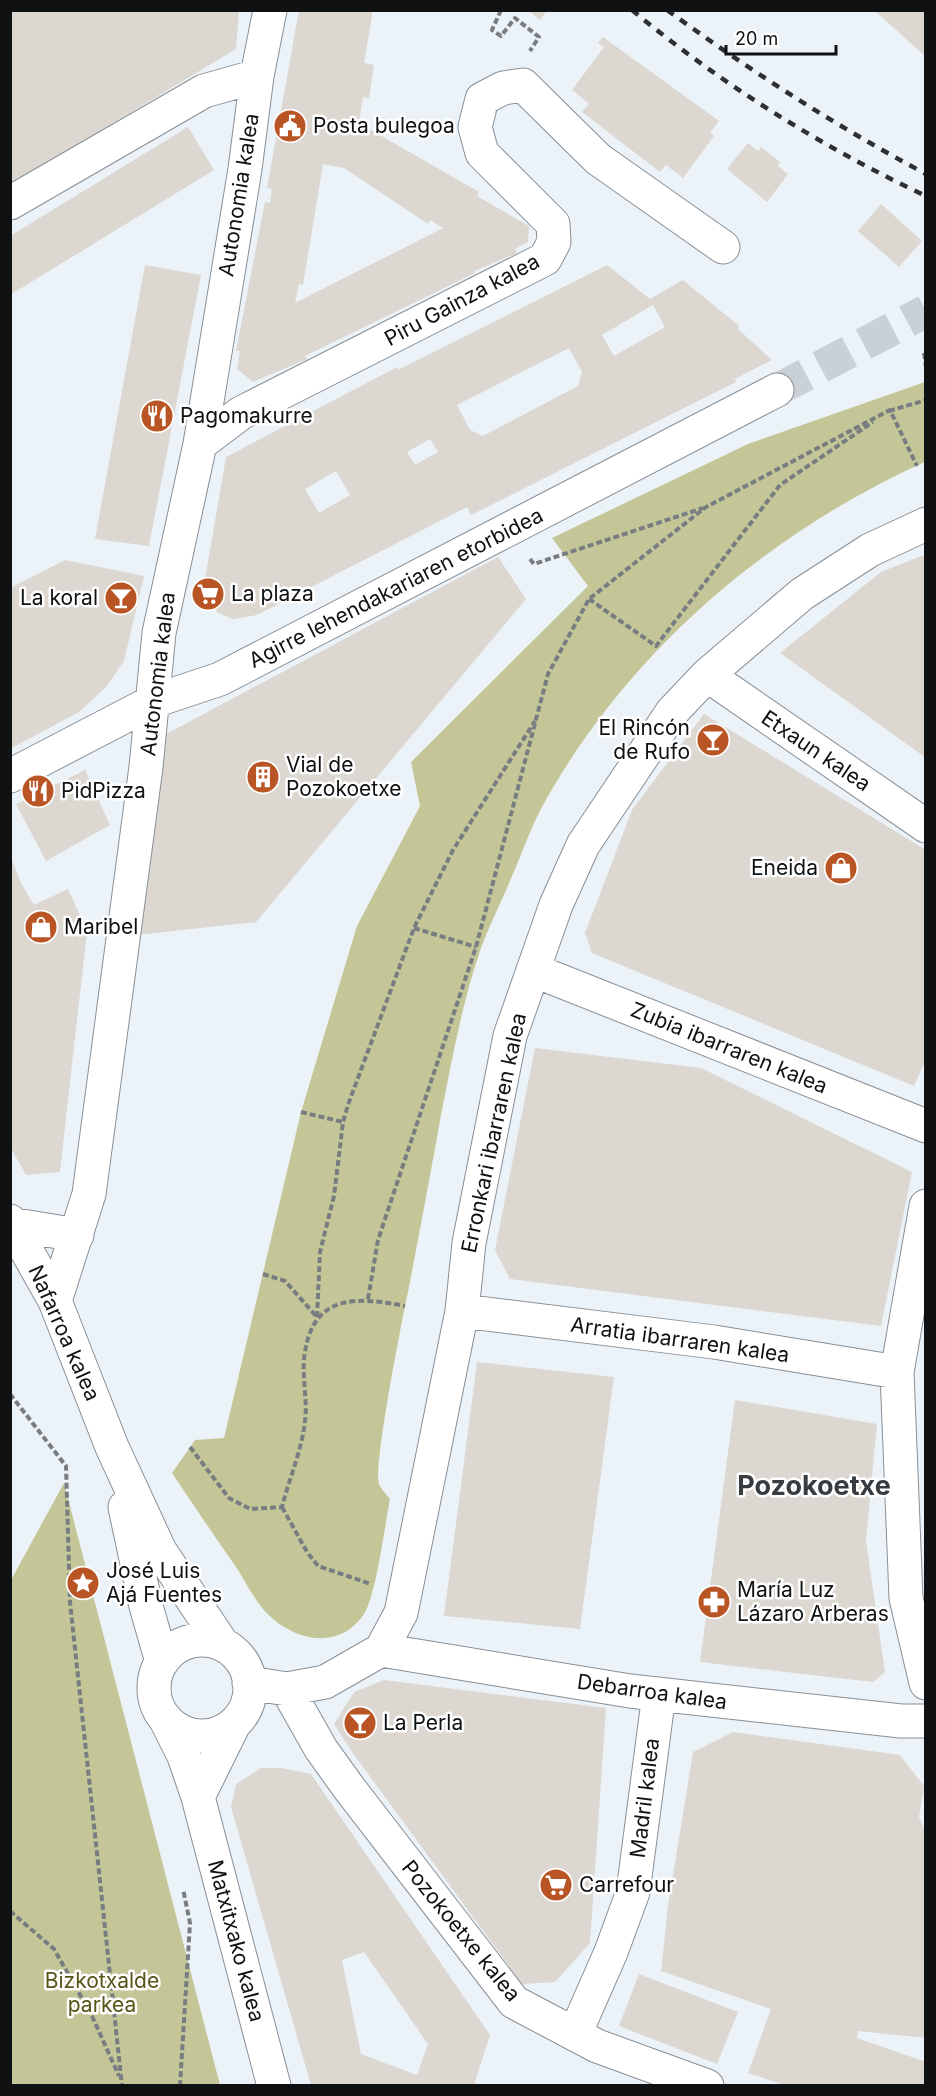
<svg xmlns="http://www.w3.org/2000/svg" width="936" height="2096" font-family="Inter,sans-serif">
  <rect width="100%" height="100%" fill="#ebf3f9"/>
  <!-- green -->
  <path fill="#c4c697" d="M925,382v80c-157,70 -300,193 -383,345 -12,22 -20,47 -30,69 -10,25 -23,49 -32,75 -18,52 -28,109 -39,164 -10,57 -21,114 -32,172 -6,28 -36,179 -30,197 2,5 8,11 11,15 -5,25 -14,97 -26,115 -26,39 -74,26 -101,-5 -10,-12 -18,-28 -27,-42 -22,-31 -43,-63 -64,-94l23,-33 29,-2 77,-326 56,-186 63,-120 -9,-44 177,-176 -36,-48 196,-94z
    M64,1483l156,602h-209v-505z"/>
  <!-- building -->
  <path fill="#dcd7d0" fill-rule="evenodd" d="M10,10h229l-3,39 -226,136z
    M299,10h74l-9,53 10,2 -5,33 -6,-1 -4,26 120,69 -2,4 52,30 -1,16 -13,7 2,4 -43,18 1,2 -170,83 2,3 -54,23 -16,-13 3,-18h-4l29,-149 5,1 2,-14 -5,-1zM323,164l21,4 84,56 2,-4 13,8 -148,75 4,-19 4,1z
    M528,10h19l-7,10z
    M874,10h52v47z
    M603,37l116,84 -9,12 4,3 -31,42 -17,-13 -6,7 -78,-60 7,-8 -17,-14 32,-43 -6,-4z
    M188,127l26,43 -204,125v-59z
    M748,143l10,8 3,-4 19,15 -2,4 10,8 -21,28 -40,-33z
    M881,204l41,37 -23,26 -41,-36z
    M145,265l56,10 -52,271 -54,-7z
    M607,265l43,34 33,-19 56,46 -1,3 34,31 -37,19 1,3 -265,133 -4,-8 -210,108 -24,4 -15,-6 -10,-12 -4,-16 22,-128 171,-90 1,3zM653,305l12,22 -51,29 -12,-21zM569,348l13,24 -4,14 -95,50 -13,-6 -13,-25zM430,439l8,13 -23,13 -8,-13zM336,471l14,24 -31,18 -14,-24z
    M926,554v204l-146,-105 101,-81z
    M498,557l28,42 -270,323 -128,14 27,-196z
    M65,560l79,16 -20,85 -18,26 -27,25 -69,37v-161z
    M704,714l222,136v209l-12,27 -322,-133 -7,-20 47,-123z
    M85,770l25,55 -64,36 -30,-57z
    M10,855l11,28 13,22 34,-16 19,42 -27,241 -34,3 -16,-28z
    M535,1048l166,20 211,104 -31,154 -371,-47 -15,-29z
    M477,1362l137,15 -34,252 -136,-13z
    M735,1400l142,24 -11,117 19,131 -12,10 -173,-20z
    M384,1680l222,28 -16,235 -35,39 -33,2 -170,-232 -18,-28 20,-32z
    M733,1732l167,23 24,31 -5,31 7,16v205l-68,-7 -1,7 69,24v23h-142l-36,-12 23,-64 -110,-38 7,-65 25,-154z
    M261,1768h21l29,6 179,261 -16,50h-163l-80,-278 5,-23zM364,1952l64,92 -11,31 -56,-21 -19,-94z
    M639,1974l99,38 -21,52 -98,-38z"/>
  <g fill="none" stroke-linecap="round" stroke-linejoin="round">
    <!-- street-tunnel -->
    <path stroke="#cad1d6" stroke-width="33" stroke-dasharray="33 16" stroke-linecap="butt" d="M777,390l149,-79"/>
    <!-- street casing -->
    <g stroke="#898f95" stroke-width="35">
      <path id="street" d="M10,203l194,-112 53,-15
        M200,444l41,-31 304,-154 9,-17 -1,-18 -71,-71 -7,-26 7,-28 21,-11 20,-3 75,74 125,88
        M707,675l219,151
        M10,776l144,-75 66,-22 557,-289
        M533,970l393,156
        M926,1206l-29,166 9,226 20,85
        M10,1221l45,80 57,146 48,104 63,94
        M10,1224l67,11
        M55,1301l34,-107 57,-427 13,-134 41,-189 45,-275 12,-93 13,-66
        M462,1311l252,31 183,30
        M125,1507l21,99 16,56
        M154 1688a48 48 0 1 1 96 0a48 48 0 1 1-96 0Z
        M381,1650l249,41 271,30h25
        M249,1683l38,6 38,-7 56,-32 20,-37 61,-302 7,-68 41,-207 46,-131 27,-60 89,-133 35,-37 95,-81 68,-44 56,-26
        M287,1689l34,60 28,39 165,214 83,44 110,40
        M165,1718l19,38 14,41 76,289
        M198,1797l36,-73
        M575,2034l36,-82 22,-60 26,-198"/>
    </g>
    <!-- path -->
    <path stroke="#787d81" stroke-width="4" stroke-dasharray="6 3" stroke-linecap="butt" d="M501,10l-9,20 9,6 14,-18 24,19 -9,14
      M924,353l2,14
      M889,411l37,-11
      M530,559l4,5 169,-56
      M589,599l67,47 124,-161 93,-63
      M414,928l62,19
      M301,1112l42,10
      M263,1274l22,7 32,36
      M368,1299l10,-59 98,-293 72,-273 41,-75 117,-92 184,-97 27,56
      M317,1317l3,-65 14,-56 9,-74 6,-20 65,-174 39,-78 82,-129
      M10,1394l56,72 4,136 52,484
      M190,1447l39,51 21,11 32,-2c7,-28 20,-57 23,-86 3,-22 -4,-47 0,-69 9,-59 54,-55 100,-46
      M282,1507l25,45 11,14 53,18
      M10,1911l44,38 38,67 27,60
      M180,2086l10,-163 -7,-34"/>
    <!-- street -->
    <use href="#street" stroke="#fff" stroke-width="33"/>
    <!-- rail -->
    <path stroke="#2d3032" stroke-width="4.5" stroke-dasharray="8 8" stroke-linecap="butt" d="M632,10c89,74 190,137 294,186
      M667,10c84,61 167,115 259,164"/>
  </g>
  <!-- icons -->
  <defs>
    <g id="civic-disc" transform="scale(1.725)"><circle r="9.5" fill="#b95425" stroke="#fff"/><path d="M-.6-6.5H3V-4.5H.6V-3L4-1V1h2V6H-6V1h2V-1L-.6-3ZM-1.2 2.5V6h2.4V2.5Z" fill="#fff"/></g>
    <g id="restaurant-disc" transform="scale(1.725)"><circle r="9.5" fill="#b95425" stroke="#fff"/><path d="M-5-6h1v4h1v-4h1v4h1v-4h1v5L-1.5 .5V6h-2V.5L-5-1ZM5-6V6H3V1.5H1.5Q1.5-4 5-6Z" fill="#fff"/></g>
    <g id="supermarket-disc" transform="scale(1.725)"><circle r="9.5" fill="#b95425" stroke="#fff"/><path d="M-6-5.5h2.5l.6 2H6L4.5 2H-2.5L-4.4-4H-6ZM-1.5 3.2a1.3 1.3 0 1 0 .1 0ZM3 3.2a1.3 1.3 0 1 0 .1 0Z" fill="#fff"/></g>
    <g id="bar-disc" transform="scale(1.725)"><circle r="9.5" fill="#b95425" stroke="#fff"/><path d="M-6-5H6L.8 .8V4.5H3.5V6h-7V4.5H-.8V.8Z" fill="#fff"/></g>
    <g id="building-disc" transform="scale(1.725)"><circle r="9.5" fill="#b95425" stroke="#fff"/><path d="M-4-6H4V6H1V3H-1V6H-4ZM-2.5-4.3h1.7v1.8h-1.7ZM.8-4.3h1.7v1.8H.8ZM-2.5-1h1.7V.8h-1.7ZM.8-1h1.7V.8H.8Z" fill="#fff"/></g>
    <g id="shop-disc" transform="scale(1.725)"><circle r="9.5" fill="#b95425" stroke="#fff"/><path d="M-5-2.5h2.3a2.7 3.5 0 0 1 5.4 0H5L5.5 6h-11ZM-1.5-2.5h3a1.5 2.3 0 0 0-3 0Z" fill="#fff"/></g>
    <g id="sight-disc" transform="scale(1.725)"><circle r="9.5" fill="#b95425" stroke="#fff"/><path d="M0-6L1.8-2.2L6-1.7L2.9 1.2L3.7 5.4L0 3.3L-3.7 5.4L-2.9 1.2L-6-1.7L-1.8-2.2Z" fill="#fff"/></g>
    <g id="pharmacy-disc" transform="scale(1.725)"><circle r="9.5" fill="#b95425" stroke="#fff"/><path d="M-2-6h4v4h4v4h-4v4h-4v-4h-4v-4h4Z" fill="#fff"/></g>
  </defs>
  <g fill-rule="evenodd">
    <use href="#civic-disc" x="290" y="126"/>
    <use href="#restaurant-disc" x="157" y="416"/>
    <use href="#supermarket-disc" x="208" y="594"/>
    <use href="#bar-disc" x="121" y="598"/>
    <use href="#bar-disc" x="713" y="740"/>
    <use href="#building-disc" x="263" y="777"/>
    <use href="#restaurant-disc" x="38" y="791"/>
    <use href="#shop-disc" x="841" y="868"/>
    <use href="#shop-disc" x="41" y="927"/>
    <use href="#sight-disc" x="83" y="1583"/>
    <use href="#pharmacy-disc" x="714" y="1602"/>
    <use href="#bar-disc" x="360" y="1723"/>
    <use href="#supermarket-disc" x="556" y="1885"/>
  </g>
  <g text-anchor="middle" stroke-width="5" stroke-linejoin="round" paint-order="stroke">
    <!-- poi labels -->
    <g font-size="21" fill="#0f1113" stroke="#fff" text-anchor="start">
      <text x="313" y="133">Posta bulegoa</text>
      <text x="180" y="423">Pagomakurre</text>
      <text x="231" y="601">La plaza</text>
      <text x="98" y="605" text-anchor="end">La koral</text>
      <text x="690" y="735" text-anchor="end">El Rincón<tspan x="690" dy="24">de Rufo</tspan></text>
      <text x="286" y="772">Vial de<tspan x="286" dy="24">Pozokoetxe</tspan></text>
      <text x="61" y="798">PidPizza</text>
      <text x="818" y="875" text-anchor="end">Eneida</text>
      <text x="64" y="934">Maribel</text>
      <text x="106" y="1578">José Luis<tspan x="106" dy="24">Ajá Fuentes</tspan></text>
      <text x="737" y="1597">María Luz<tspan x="737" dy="24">Lázaro Arberas</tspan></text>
      <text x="383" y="1730">La Perla</text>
      <text x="579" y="1892">Carrefour</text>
    </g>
    <!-- street labels -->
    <g font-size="21" fill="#0f1113" stroke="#fff">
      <text transform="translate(239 195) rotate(-81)" y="7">Autonomia kalea</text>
      <text transform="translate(462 300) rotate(-28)" y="7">Piru Gainza kalea</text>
      <text transform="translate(396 588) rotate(-27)" y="7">Agirre lehendakariaren etorbidea</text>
      <text transform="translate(158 674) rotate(-83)" y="7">Autonomia kalea</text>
      <text transform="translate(816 751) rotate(34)" y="7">Etxaun kalea</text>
      <text transform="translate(729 1048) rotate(22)" y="7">Zubia ibarraren kalea</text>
      <text transform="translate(494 1133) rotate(-78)" y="7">Erronkari ibarraren kalea</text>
      <text transform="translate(64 1333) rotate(66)" y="7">Nafarroa kalea</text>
      <text transform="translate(680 1340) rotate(8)" y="7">Arratia ibarraren kalea</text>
      <text transform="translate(652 1692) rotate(8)" y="7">Debarroa kalea</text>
      <text transform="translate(645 1798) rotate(-83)" y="7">Madril kalea</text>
      <text transform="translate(461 1931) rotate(51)" y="7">Pozokoetxe kalea</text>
      <text transform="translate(236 1941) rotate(75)" y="7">Matxitxako kalea</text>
    </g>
    <!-- park labels -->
    <g font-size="21" fill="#555618" stroke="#fff">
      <text x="102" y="1988">Bizkotxalde<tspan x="102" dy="24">parkea</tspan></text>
    </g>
    <!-- district labels -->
    <g font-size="27" font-weight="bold" fill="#373c41" stroke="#fff">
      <text x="814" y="1495">Pozokoetxe</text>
    </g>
  </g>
  <!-- border -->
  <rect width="936" height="2096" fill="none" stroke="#0f1113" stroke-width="24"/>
  <!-- scale -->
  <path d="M726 45v9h110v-9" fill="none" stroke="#0f1113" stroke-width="3"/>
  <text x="735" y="45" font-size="18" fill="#0f1113" stroke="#ffffff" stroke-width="4.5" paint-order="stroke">20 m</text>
</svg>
